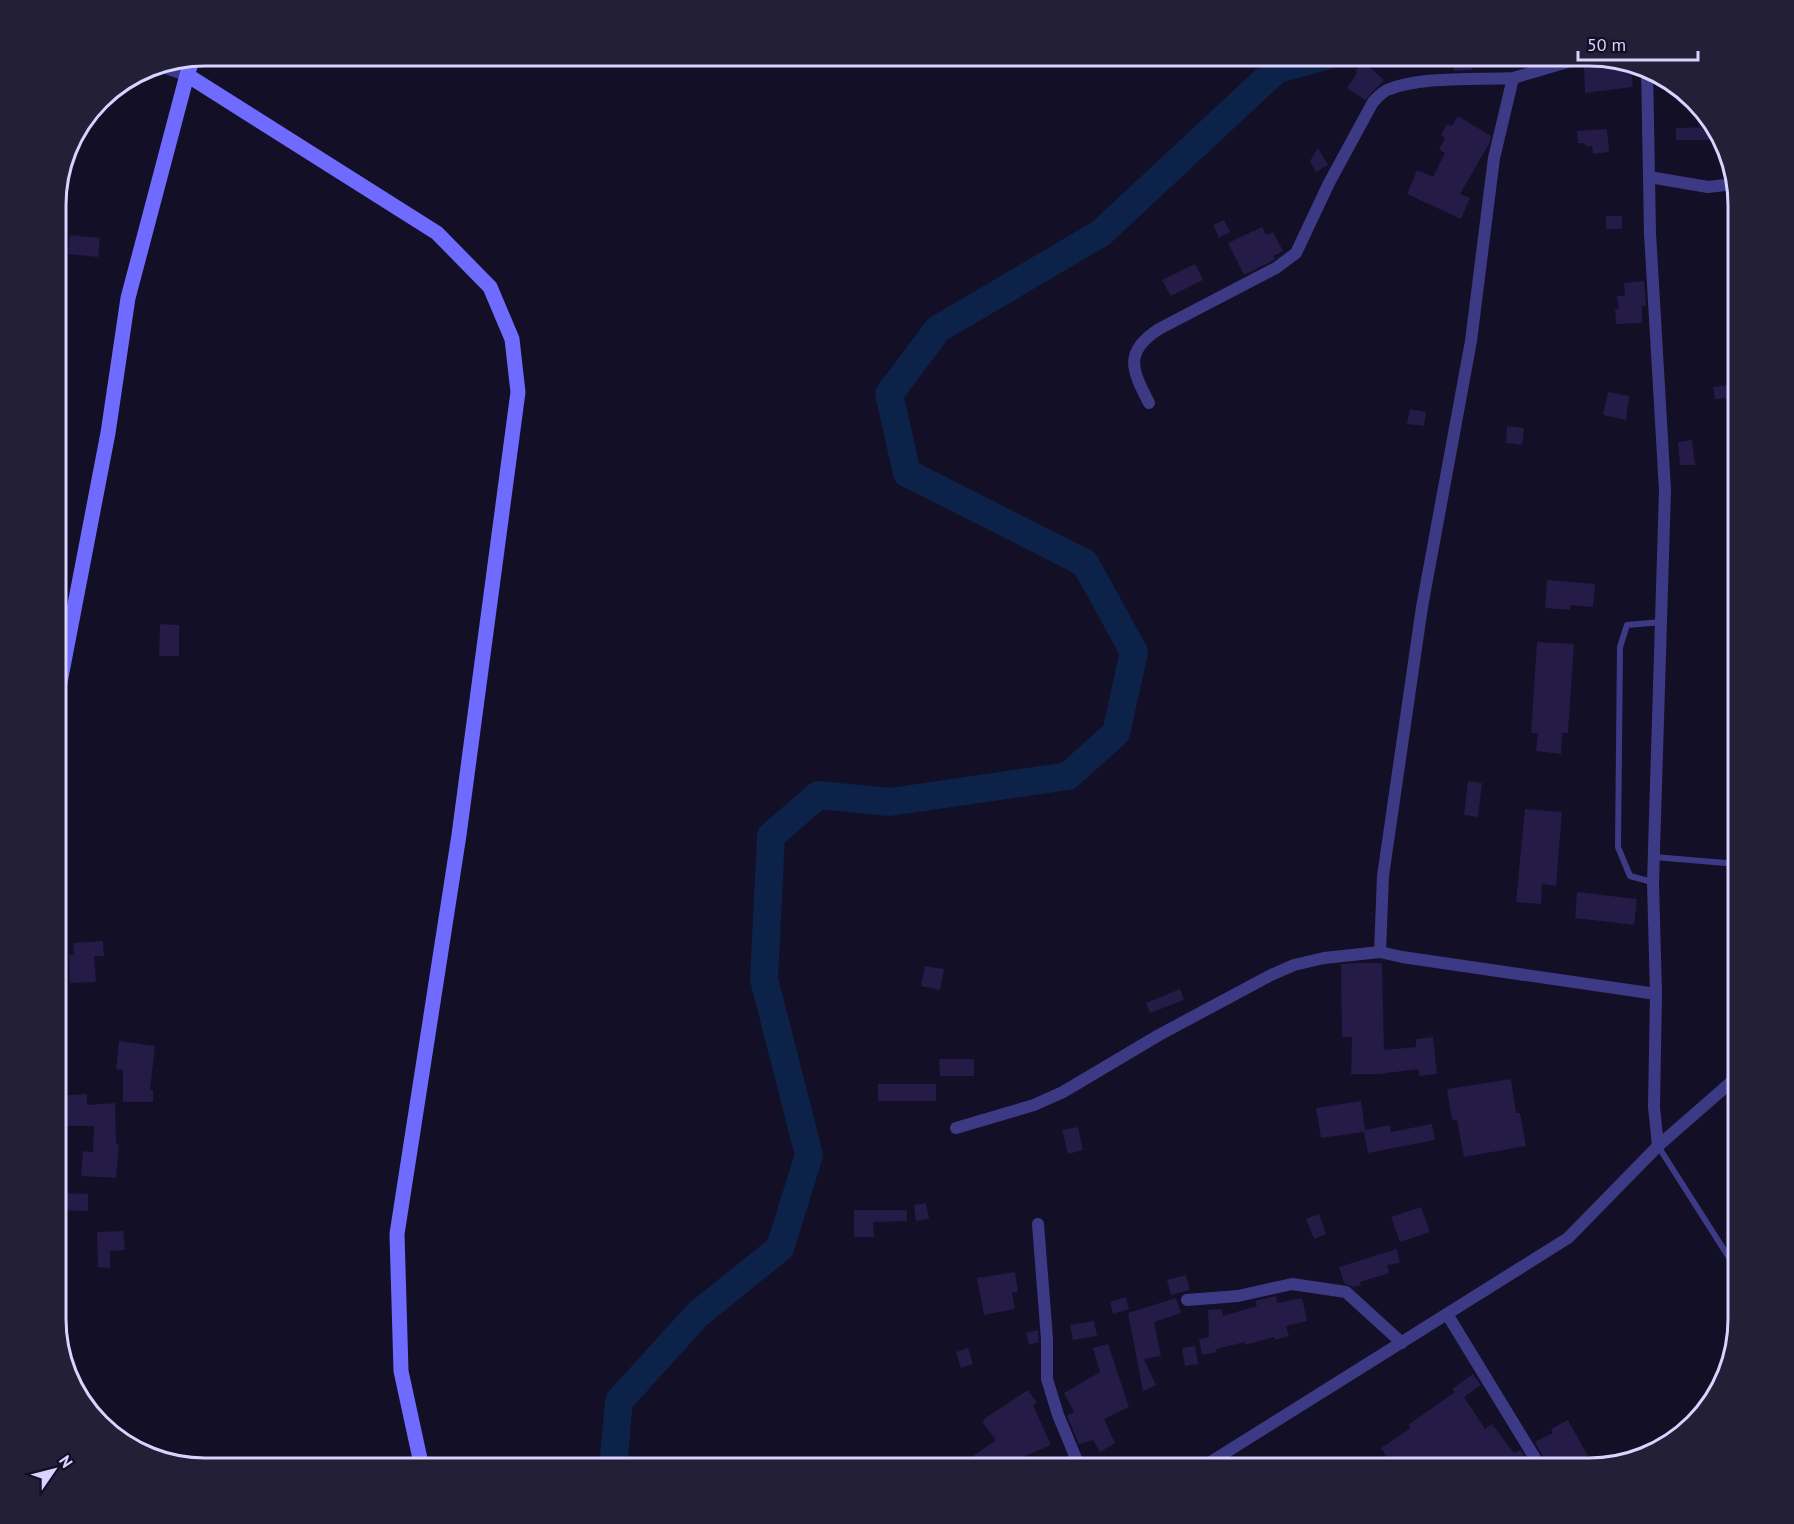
<svg xmlns="http://www.w3.org/2000/svg" width="1794" height="1524" font-family="'PT Sans',sans-serif">
  <rect width="100%" height="100%" fill="#130f26"/>
  <g fill="none" stroke-linecap="round" stroke-linejoin="round">
    <!-- river -->
    <path stroke="#0c2248" stroke-width="28" d="M613,1468l6,-67 79,-87 82,-66 29,-93 -45,-176 7,-143 47,-41 72,7 178,-26 48,-43 18,-81 -49,-89 -178,-90 -18,-79 49,-65 163,-96 176,-164 49,-13"/>
  </g>
  <!-- building -->
  <path fill="#241b47" d="M1453,56h18l1,14 -18,1z
    M1603,58l27,6 3,23 -48,6 -1,-27h10l2,-7z
    M1364,62l20,18 -19,20 -18,-12 10,-15 -2,-2z
    M1458,116l33,20 -2,8 -29,50 10,4 -9,21 -54,-25 10,-24 16,7 12,-24 -6,-4 6,-11 -4,-3 6,-11 5,2z
    M1712,127l9,13h-45v-12z
    M1607,129l2,23 -16,2 -1,-8h-7v-3h-7l-1,-12z
    M1318,148l10,17 -12,7 -6,-11z
    M1606,216h16v13h-16z
    M1224,220l6,12 -11,6 -6,-13z
    M1262,227l4,8 7,-3 10,19 -10,5 2,3 -3,2 -28,14 -16,-32z
    M70,235l30,3 -2,19 -30,-3z
    M1195,264l8,16 -32,16 -9,-16z
    M1644,281l2,25h-4v17l-26,1 -1,-15h4l-2,-13h8l-1,-13z
    M1730,385l1,13 -16,1 -2,-12z
    M1608,392l21,4 -3,24 -23,-5z
    M1410,409l16,3 -2,14 -17,-2z
    M1507,426l17,2 -2,17 -16,-2z
    M1692,440l3,25h-15l-2,-23z
    M1547,580l48,4 -2,23 -23,-2v5l-25,-2z
    M160,624l19,1v31h-20z
    M1537,642l37,2 -6,89h-6l-1,21 -25,-3 2,-18h-7z
    M1468,781l14,2 -4,34 -14,-2z
    M1525,809l37,3 -6,74 -14,-2 -1,20 -25,-2z
    M1577,892l60,7 -3,26 -59,-7z
    M103,941l1,15h-10l2,26 -26,1 -1,-28h5l-1,-12z
    M1356,963h26l2,86 1,1 31,-3v-8l17,-2 4,37 -18,2v-7l-40,5h-28l1,-37h-10l-1,-73z
    M925,966l19,3 -4,21 -19,-4z
    M1180,989l4,11 -34,13 -4,-10z
    M119,1041l36,5 -5,44h3v12h-30v-32l-7,-1z
    M939,1059h35v17h-34z
    M1511,1079l5,34h4l6,33 -62,11 -7,-37h-5l-5,-31z
    M878,1084h58v17h-58z
    M87,1094v11l28,-2 1,41h3l-3,34 -35,-2 2,-25 10,1 1,-26h-37v-28h11v-3z
    M1361,1101l4,29 25,-5 1,7 41,-8 3,16 -67,13 -4,-21 -43,6 -5,-30z
    M1078,1127l5,23 -15,4 -6,-24z
    M59,1193l29,1v17l-30,-1z
    M926,1203l3,16 -13,2 -2,-16z
    M1421,1207l9,25 -30,10 -9,-25z
    M854,1210h53v11l-34,1 1,15h-20z
    M1319,1214l7,20 -12,5 -8,-20z
    M123,1231l2,19 -15,1v17l-12,-1 -1,-35z
    M1397,1249l3,14 -13,2 2,8 -29,9 1,3 -8,2 -9,-4 -5,-16z
    M1015,1272l3,20 -6,1 3,16 -31,6 -7,-37z
    M1186,1275l4,15 -19,5 -4,-15z
    M1276,1296l1,7 25,-5 5,23 -21,5 3,10 -14,4 -1,-3 -29,8v-3l-29,7 1,3 -15,3 -3,-16 10,-2 -1,-27 14,-1 1,7 34,-10 -2,-5z
    M1126,1297l3,12 -16,5 -3,-12z
    M1176,1298l5,15 -27,9 7,34 -17,3 12,26 -13,6 -15,-78z
    M1094,1321l3,15 -24,4 -3,-15z
    M1038,1330l1,12 -10,3 -3,-12z
    M1108,1344l21,63 -25,12 11,24 -15,9 -7,-12 -14,4 -12,-28 7,-4 -10,-19 36,-21 -7,-24z
    M1195,1346l3,18 -13,2 -3,-18z
    M968,1348l5,16 -12,4 -5,-16z
    M1473,1374l8,11 -17,12 21,32 7,-5 22,29 6,-3 12,18h-138l-13,-20 30,-20 -3,-3 47,-33 -3,-3z
    M1028,1390l9,13 -4,2 18,40 -26,11 9,12h-78l40,-28 -14,-18 3,-2 -1,-1z
    M1568,1420l26,47 -45,1 -14,-26 18,-9 -2,-4z"/>
  <g fill="none" stroke-linecap="round" stroke-linejoin="round">
    <!-- lane -->
    <path stroke="#3d3a85" stroke-width="6" d="M1654,857l84,7
      M1652,882l-22,-6 -12,-29 2,-200 7,-22 35,-3
      M1658,1146l77,121"/>
    <!-- street -->
    <path stroke="#3d3a85" stroke-width="12" d="M1588,56l-75,22 -19,80 -23,183 -49,266 -39,269 -3,76 22,5 254,37
      M156,65l31,10
      M1647,67l3,166 15,257 -12,393 3,111 -2,113 4,39
      M1649,177l59,10 26,-3
      M1149,403c-17,-33 -26,-51 10,-74l117,-61 20,-15 33,-70 44,-81c5,-5 8,-9 14,-12 34,-14 89,-10 126,-12
      M956,1128l78,-23 29,-13 96,-57 112,-60 23,-10 30,-7 56,-6
      M1038,1224l9,115v40l11,36 22,53
      M1187,1300l51,-4 54,-12 54,8 56,51
      M1447,1314l94,154
      M1201,1468l367,-230 90,-92 80,-70"/>
    <!-- secondary -->
    <path stroke="#6f6bff" stroke-width="15" d="M187,75l250,158 53,54 22,52 6,53 -59,443 -62,399 4,137 21,97
      M56,703l52,-270 20,-135 59,-223 6,-17"/>
  </g>
  <!-- crop -->
  <path d="M0 0H1794V1524H0ZM205 66H1589A139 139 0 0 1 1728 205V1319A139 139 0 0 1 1589 1458H205A139 139 0 0 1 66 1319V205A139 139 0 0 1 205 66Z" fill="#231f37" fill-rule="evenodd"/>
  <path fill="none" stroke="#d9d4ff" stroke-width="3" d="M205 66H1589A139 139 0 0 1 1728 205V1319A139 139 0 0 1 1589 1458H205A139 139 0 0 1 66 1319V205A139 139 0 0 1 205 66Z"/>
  <!-- north arrow -->
  <g transform="translate(54 1470) rotate(55)" stroke="#130f26" stroke-width="4.5" paint-order="stroke">
  <path d="M0-4.5L10 22L0 15L-10 22Z" fill="#d9d4ff"/>
  <text y="-9" font-size="16" font-weight="bold" text-anchor="middle" fill="#d9d4ff">N</text>
  </g>
  <!-- scale -->
  <path d="M1578 51v9h120v-9" fill="none" stroke="#d9d4ff" stroke-width="3"/>
  <text x="1587" y="51" font-size="18" fill="#d9d4ff" stroke="#130f26" stroke-width="4.5" paint-order="stroke">50 m</text>
</svg>
